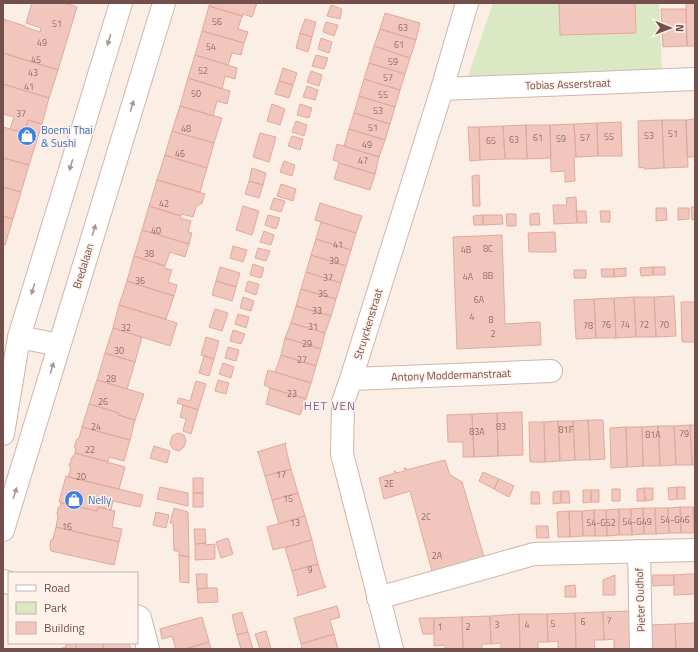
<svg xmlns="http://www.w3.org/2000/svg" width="698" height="652" font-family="'Titillium Web',sans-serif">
  <rect width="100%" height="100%" fill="#fbeee4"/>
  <!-- green -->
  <path fill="#dae9c3" d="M493,3h166l3,66 -195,10z"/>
  <!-- building -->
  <path fill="#f0c6bd" stroke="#e2a99e" d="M32,3h33l12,4 -19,63 -55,-17v-34l22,7v1l15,5 1,-4 -15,-5z
    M210,3h47l-5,14 -9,-3v2h-1l-33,-10z
    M559,3h76l1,30 -76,2z
    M686,3h9v43h-8z
    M331,5l11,4 -2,10 -13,-3z
    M209,6l33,10 -4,13 10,3 -4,11 -42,-12z
    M661,9h25l1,37 -24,1z
    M385,13l35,10 -4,17 -36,-11z
    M305,19l11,3 -4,15 -12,-4z
    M326,22l12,3 -4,11 -11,-4z
    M380,29l36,11 -6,18 -36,-12z
    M202,31l42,12 -3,12 -9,-2 -4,12 -33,-10z
    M300,33l12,4 -4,15 -12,-4z
    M321,38l11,4 -3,11 -11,-4z
    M374,46l36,12 -5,16 -36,-11z
    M3,53l55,17 -9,28 -46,-14z
    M195,55l42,13 -2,11 -10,-3 -3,13 -34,-11z
    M316,55l12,3 -4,11 -12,-3z
    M369,63l36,11 -5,16 -36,-11z
    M283,68l14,5 -4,12 -14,-4z
    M311,71l11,4 -3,11 -12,-4z
    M188,78l42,13 -3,13 -10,-3 -4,15 -33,-10z
    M364,79l36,11 -5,17 -36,-11z
    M279,81l14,4 -4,13 -14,-4z
    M3,84l46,14 -7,26 -14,-4 -4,13 -14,-4 4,-12 -11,-3z
    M307,86l11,4 -3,10 -12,-3z
    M359,96l36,11 -5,17 -36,-11z
    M272,104l13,5 -5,16 -13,-4z
    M300,104l12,4 -3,10 -12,-3z
    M180,106l42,12 -8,25 -42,-12z
    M354,113l36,11 -5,16 -36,-11z
    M695,119v38h-8l-1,-37z
    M28,120l14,4 -13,41 -26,-7v-31l21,6z
    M662,120h24l2,47 -24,1z
    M662,120l2,48 -20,1v-2l-5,1 -1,-47z
    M296,121l11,4 -3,11 -12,-4z
    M621,122l1,34h-24l-1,-33z
    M597,123l1,33 -22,1 -2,-33z
    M574,124l2,33h-2l1,24 -10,1v-11l-14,1 -1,-47z
    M526,125l1,34h-22l-2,-33z
    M526,125h24l1,33 -24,1z
    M503,126l2,33 -25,1 -1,-33z
    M468,127h11l1,33 -10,1z
    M349,129l36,11 -6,17 -35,-11z
    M172,131l42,12 -7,25 -42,-13z
    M260,133l16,4 -7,25 -16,-5z
    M292,136l11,3 -3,11 -12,-4z
    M337,144l42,13 -4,17 -36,-11v-1l-6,-2z
    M165,155l42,13 -7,24 -43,-12z
    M3,158l26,7 -8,27 -18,-5z
    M284,161l11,4 -3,11 -12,-4z
    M339,163l36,11 -5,16 -36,-11z
    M252,168l14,5 -3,12 -14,-4z
    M479,175l1,31h-7l-1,-30z
    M157,180l48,14 -3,9 -6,4 -3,10 -12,-3v2l-32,-10z
    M249,181l14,4 -4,13 -14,-4z
    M281,184l15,5 -3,12 -16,-5z
    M3,187l18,5 -8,27 -10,-3z
    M576,197l1,26 -23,1 -1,-19h14l-1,-7z
    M274,198l11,3 -4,11 -11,-3z
    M320,203l42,13 -6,17 -41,-13z
    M149,206l32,10 -1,2 11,3 -3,11 4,1 -3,11 -47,-14z
    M243,206l16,5 -7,24 -16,-5z
    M691,207h4v12l-3,1z
    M656,208h10l1,12 -11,1z
    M678,208h11v11l-11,1z
    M576,211h10l1,12h-10z
    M600,211h10v11h-9z
    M539,213l1,12h-10v-11z
    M506,214h10v12h-9z
    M268,215l12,3 -4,11 -11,-4z
    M483,215v10h-9l-1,-9z
    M483,215h19l1,9 -20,1z
    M3,216l10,3 -8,26 -2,-1z
    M321,222l35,11 -5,17 -35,-11z
    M142,230l47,14 -4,13 -15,-5 -5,14 -31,-10z
    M264,231l10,4 -3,10 -11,-3z
    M555,232l1,20h-27l-1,-19z
    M502,235l3,89 35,-2 1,23 -84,4 -4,-112z
    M316,239l35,11 -5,16 -35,-11z
    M233,246l14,4 -4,12 -13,-4z
    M258,248l12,3 -4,10 -11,-3z
    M311,255l35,11 -5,17 -35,-11z
    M134,256l31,10v2l7,2 -4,12 9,3 -3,11 -47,-15z
    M253,264l11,4 -3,10 -11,-3z
    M220,267l20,6 -4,14 -20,-6z
    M653,267h12v8h-12z
    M653,267v8l-12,1 -1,-8z
    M626,268v8l-12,1v-8z
    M601,269h13v8h-12z
    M574,270h12v8h-12z
    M306,272l35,11 -5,16 -35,-10z
    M127,281l47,15 -8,23 -47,-14z
    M216,281l20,6 -4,14 -20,-6z
    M248,281l11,3 -3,11 -11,-4z
    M301,289l35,10 -5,17 -35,-10z
    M674,296l2,40 -20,1 -2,-40z
    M243,297l11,4 -3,10 -11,-3z
    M634,297l2,40 -20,1 -2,-40z
    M634,297h20l2,40h-20z
    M614,298l2,40h-20l-2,-39z
    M594,299l2,39 -20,1 -2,-39z
    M681,302h14v40h-13z
    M119,305l58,18 -7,23 -57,-18z
    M296,306l35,10 -6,17 -34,-10z
    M215,309l13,4 -6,18 -13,-4z
    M238,314l11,3 -3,11 -11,-4z
    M291,323l34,10 -4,16 -36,-11z
    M113,328l29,9 -7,25 -30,-9z
    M233,330l12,4 -4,10 -11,-3z
    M206,337l13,4 -5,18 -13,-4z
    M285,338l36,11 -5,17 -35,-11z
    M228,347l11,3 -3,11 -11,-3z
    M105,353l30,9 -8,27 -30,-9z
    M281,355l35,11 -5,17 -36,-11z
    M204,356l10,3 -5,17 -10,-3z
    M223,363l11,4 -3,11 -12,-4z
    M268,370l43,13 -5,16 -36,-11 -6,-3z
    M97,380l47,14 -9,26 -17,-5 1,-2 -30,-9z
    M218,380l11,3 -3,11 -11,-3z
    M196,381l10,3 -8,26 -21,-7 2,-5 11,3z
    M270,388l36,11 -6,16 -34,-11z
    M89,404l30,9 -1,2 17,5 -5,20 -48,-13z
    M183,405l15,5 -7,24 -8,-3 3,-12 -6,-2z
    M522,412l1,43 -25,1 -1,-43z
    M497,413l1,43 -24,1 -2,-43z
    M472,414l2,43h-11v-15h-15l-1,-27z
    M588,420h15l2,39 -15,1z
    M588,420l2,40h-15l-2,-39z
    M558,421l2,40 -15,1 -1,-40z
    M558,421h15l2,39 -15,1z
    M529,422h15l1,40h-15z
    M690,425h5v40h-3z
    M690,425l2,40h-16l-2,-39z
    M658,426l2,40h-17l-1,-39z
    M658,426h16l2,39 -16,1z
    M82,427l48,13 -6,21 -15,-4 -1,5 -33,-9 1,-4 -2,-2 3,-8 2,-1z
    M626,427h16l1,39 -16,1z
    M626,427l1,40 -16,1 -1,-40z
    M178,433l6,2 2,6 -2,6 -5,4 -6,-2 -3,-5 2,-8z
    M286,443v1l-1,1 6,24 -26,7 -7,-24h-1z
    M154,446l16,5 -3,12 -17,-5z
    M75,453l33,9 -1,2 4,-1 14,4 -6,22 -51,-12 3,-9 -2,-2 3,-9h1z
    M445,460l5,15 12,7 22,75 -52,14 -22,-80 -26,8 -5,-21 16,-5 -1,-2h1l1,2 9,-2 -1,-3h2v2z
    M291,469l7,24 -26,7 -7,-24z
    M483,472l16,7 -5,10 -15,-8z
    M66,476l77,19 -3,12 -27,-6 -2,9 -13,-3 -1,4 -38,-9z
    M193,478h10v15h-10z
    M499,479l15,7 -5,11 -15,-8z
    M160,487l28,6v13l-31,-7z
    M677,487v12l-8,1 -1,-12z
    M677,487h8v12h-8z
    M644,488h9v12l-8,1z
    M644,488l1,13h-8v-12z
    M612,489h8v12h-8z
    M583,490h8v12l-8,1z
    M591,490h8v12h-8z
    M561,491v12l-8,1v-12z
    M561,491h8l1,12h-9z
    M531,492h8l1,12h-9z
    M193,493h10v14h-10z
    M298,493l7,23 -26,8 -7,-24z
    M61,503l36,8 1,-4 17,4 -3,16 10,2 -3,13 -63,-15 2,-11 -1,-2 1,-6 2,-1z
    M680,507l1,26h-12l-1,-25z
    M680,507h13l1,26h-13z
    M693,507h2v26h-1z
    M174,508l14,4 1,45 -10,-2v-4h-5l-1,-28h-3z
    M643,508h12l1,26h-12z
    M643,508l1,26 -12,1 -1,-26z
    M655,508h13l1,25 -13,1z
    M619,509h12l1,26h-13z
    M619,509v26l-12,1 -1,-26z
    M594,510h12l1,26h-12z
    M594,510l1,26h-12l-1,-25z
    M569,511l1,26h-12l-1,-25z
    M569,511h13l1,25 -13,1z
    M156,512l13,3 -3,13 -13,-3z
    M305,516l7,24 -39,10 -6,-23z
    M536,526h12l1,12h-12z
    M56,527l63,15 -5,23 -63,-14 -1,-6 1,-5 2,-1z
    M194,529h11l1,14 -11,1z
    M228,538l5,16 -12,4 -5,-16z
    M312,540l6,24 -26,7 -7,-23z
    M206,543l-1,2 10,-1v15l-20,1v-16z
    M179,555l10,2v26l-9,-1z
    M318,564l7,23 1,-1v1l-29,9v-1l1,-1 -6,-23z
    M196,574h11v14l-10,1z
    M689,574h6v20l-21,1v-20z
    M615,575v20h-12v-15z
    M652,575h22v10l-21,1z
    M575,585l1,12h-11v-11z
    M207,588h10l1,14 -20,1 -1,-14z
    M337,606l3,11 -10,3 4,14 -33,10 -7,-26z
    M632,611l1,38h-19v-10l-10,1 -1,-28z
    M242,612l6,20 -11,3 -5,-20z
    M603,612l1,28h-10l1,9h-19l-1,-36z
    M575,613l1,36h-18v-8l-10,1 -1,-28z
    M519,614h28l1,28h-10v7h-18z
    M519,614l1,35h-19v-6l-10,1 -1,-28z
    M490,616l1,28h-9v5h-19l-1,-32z
    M202,617l7,25 -24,7h-9l-4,-13 -10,3 -2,-10z
    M462,617l1,32h-18v-4l-11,1v-28z
    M419,618h15v16h-11z
    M695,623v26h-19l-1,-25z
    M675,624l1,25h-27l-1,-24z
    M266,631l5,18h-11l-5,-15z
    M248,632l5,17h-12l-4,-14z
    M334,634l4,15h-36l-1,-5z
    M209,642l2,7h-26z
    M65,643h10l2,6h-18l7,-2z
    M75,643h27l2,6h-27z
    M102,643h27l2,6h-27z"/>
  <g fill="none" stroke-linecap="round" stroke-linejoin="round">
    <!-- minor casing -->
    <g stroke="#cfb6ae" stroke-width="24">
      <path id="minor" d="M442,89l253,-10
        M19,337l40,8
        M351,379l200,-8
        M3,434l16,-97 102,-334
        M3,530l161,-527
        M639,551l2,98
        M3,581l6,2
        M378,598l156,-44 161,-4
        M137,616l3,2 8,31
        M392,649l-50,-195 1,-52 8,-23 91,-290 25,-86"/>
    </g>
    <!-- minor -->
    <use href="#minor" stroke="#fff" stroke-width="22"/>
  </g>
  <!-- one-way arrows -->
  <defs><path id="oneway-solid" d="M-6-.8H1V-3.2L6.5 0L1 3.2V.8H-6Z"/></defs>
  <g fill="#ab9693">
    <use href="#oneway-solid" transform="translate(109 40) rotate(107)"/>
    <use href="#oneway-solid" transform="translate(132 106) rotate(-73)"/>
    <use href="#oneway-solid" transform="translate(71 165) rotate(107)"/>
    <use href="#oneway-solid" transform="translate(94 230) rotate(-73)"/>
    <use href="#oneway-solid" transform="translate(33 289) rotate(107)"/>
    <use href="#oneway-solid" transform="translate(52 368) rotate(-73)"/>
    <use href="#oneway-solid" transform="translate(15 493) rotate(-73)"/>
  </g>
  <!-- icons -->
  <defs>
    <g id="shop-disc" transform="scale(1)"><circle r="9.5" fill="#3f7fe0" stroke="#fef2ea"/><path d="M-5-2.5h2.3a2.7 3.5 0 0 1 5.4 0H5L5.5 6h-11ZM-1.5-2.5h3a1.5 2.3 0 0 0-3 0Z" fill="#fff"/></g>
  </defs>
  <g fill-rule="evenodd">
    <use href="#shop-disc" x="27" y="136"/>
    <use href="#shop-disc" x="74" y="500"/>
  </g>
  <g text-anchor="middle" stroke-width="3" stroke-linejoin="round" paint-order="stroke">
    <!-- number labels -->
    <g font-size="9" fill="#926e68">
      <text x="217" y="25">56</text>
      <text x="57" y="27">51</text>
      <text x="403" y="31">63</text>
      <text x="42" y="46">49</text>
      <text x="399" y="48">61</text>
      <text x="211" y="50">54</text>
      <text x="36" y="63">45</text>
      <text x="393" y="65">59</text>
      <text x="203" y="74">52</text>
      <text x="33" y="76">43</text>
      <text x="388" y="81">57</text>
      <text x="29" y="90">41</text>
      <text x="196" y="97">50</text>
      <text x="383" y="98">55</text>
      <text x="378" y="114">53</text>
      <text x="21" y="117">37</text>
      <text x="373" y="131">51</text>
      <text x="186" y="132">48</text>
      <text x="673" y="137">51</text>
      <text x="649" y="139">53</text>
      <text x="609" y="140">55</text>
      <text x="538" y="141">61</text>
      <text x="585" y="141">57</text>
      <text x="561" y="142">59</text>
      <text x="514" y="143">63</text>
      <text x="491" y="144">65</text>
      <text x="367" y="148">49</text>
      <text x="180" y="157">46</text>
      <text x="363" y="164">47</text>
      <text x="164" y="207">42</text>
      <text x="156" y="234">40</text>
      <text x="338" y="248">41</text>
      <text x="488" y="252">8C</text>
      <text x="466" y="253">4B</text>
      <text x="149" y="257">38</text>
      <text x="334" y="264">39</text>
      <text x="488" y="279">8B</text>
      <text x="468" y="280">4A</text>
      <text x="328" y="281">37</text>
      <text x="140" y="284">36</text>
      <text x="323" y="297">35</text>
      <text x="479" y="303">6A</text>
      <text x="317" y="314">33</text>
      <text x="472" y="320">4</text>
      <text x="491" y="323">8</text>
      <text x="606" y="328">76</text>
      <text x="625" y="328">74</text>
      <text x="644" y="328">72</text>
      <text x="664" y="328">70</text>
      <text x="588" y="329">78</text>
      <text x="313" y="330">31</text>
      <text x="126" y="331">32</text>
      <text x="493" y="337">2</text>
      <text x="307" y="347">29</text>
      <text x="119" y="354">30</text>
      <text x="302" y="363">27</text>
      <text x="111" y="382">28</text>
      <text x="292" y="397">23</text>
      <text x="103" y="405">26</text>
      <text x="96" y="430">24</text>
      <text x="501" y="430">83</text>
      <text x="566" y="433">81F</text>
      <text x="477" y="435">83A</text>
      <text x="684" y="437">79</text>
      <text x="653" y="438">81A</text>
      <text x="90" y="453">22</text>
      <text x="281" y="478">17</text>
      <text x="81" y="480">20</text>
      <text x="389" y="487">2E</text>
      <text x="288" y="502">15</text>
      <text x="426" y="520">2C</text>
      <text x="675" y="523">54-G46</text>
      <text x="637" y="525">54-G49</text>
      <text x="295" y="526">13</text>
      <text x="601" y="526">54-G52</text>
      <text x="67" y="530">16</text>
      <text x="437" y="559">2A</text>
      <text x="310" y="573">9</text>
      <text x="609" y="624">7</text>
      <text x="583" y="625">6</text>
      <text x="553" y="627">5</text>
      <text x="497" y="628">3</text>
      <text x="527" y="628">4</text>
      <text x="440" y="630">1</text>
      <text x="468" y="630">2</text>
    </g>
    <!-- street labels -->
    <g font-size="11" fill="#73504b" stroke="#fef2ea">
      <text transform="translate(568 84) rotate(-2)" y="4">Tobias Asserstraat</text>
      <text transform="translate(83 266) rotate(-73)" y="4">Bredalaan</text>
      <text transform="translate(368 324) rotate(-73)" y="4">Struyckenstraat</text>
      <text transform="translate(451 375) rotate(-2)" y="4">Antony Moddermanstraat</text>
      <text transform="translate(640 600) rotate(-92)" y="4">Pieter Oudhof</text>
    </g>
    <!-- shop labels -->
    <g font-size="11" fill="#366cbe" stroke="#fef2ea" text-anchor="start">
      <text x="41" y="134">Boemi Thai<tspan x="41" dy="13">&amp; Sushi</tspan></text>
      <text x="88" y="504">Nelly</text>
    </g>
    <!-- neighbourhood labels -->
    <g font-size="12" letter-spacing="1" fill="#7c6696" stroke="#fef2ea">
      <text x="330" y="410">HET VEN</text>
    </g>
  </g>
  <!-- border -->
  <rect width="698" height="652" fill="none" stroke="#73504b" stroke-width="8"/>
  <!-- legend -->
  <rect x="8" y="572" width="130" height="72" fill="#fef2ea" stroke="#c6b1aa"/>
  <rect x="16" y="585" width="20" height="6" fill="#ffffff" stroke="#c6b1aa"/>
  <text x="44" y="592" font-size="12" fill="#73504b">Road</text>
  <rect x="16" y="602" width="20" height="12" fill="#dae9c3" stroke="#c6b1aa"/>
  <text x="44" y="612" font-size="12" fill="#73504b">Park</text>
  <rect x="16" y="622" width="20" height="12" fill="#f0c6bd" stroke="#c6b1aa"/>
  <text x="44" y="632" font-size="12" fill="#73504b">Building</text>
  <!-- north arrow -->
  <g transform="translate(670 28) rotate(91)" stroke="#fef2ea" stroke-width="3" paint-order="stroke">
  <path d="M0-3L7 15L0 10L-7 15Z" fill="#73504b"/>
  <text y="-6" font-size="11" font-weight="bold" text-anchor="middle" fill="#73504b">N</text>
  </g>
</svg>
